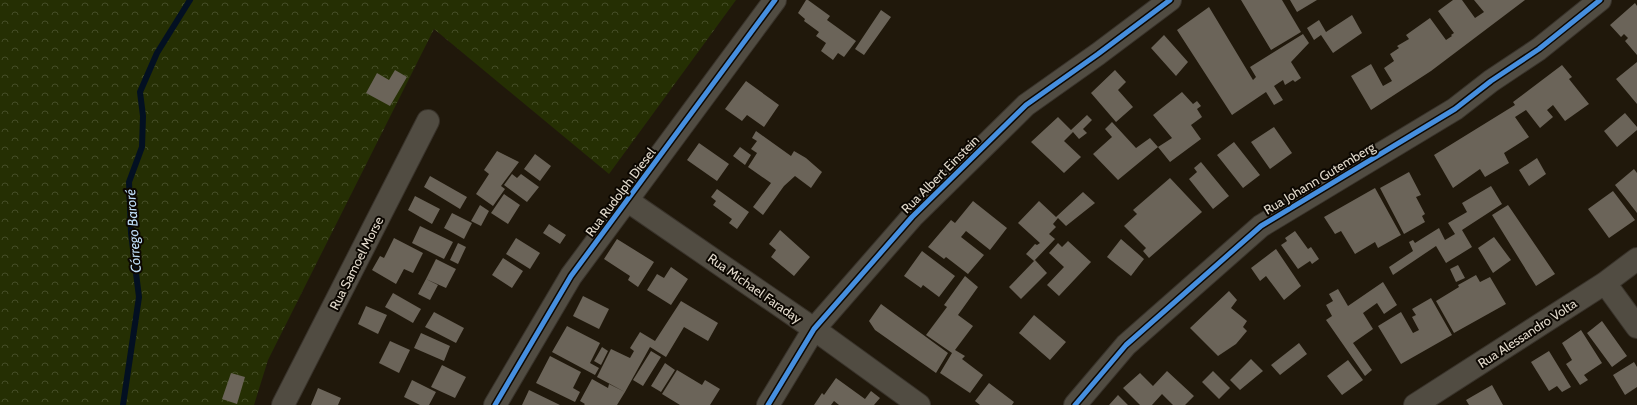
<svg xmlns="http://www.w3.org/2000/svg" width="1637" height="405" font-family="Cabin,sans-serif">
  <defs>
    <pattern id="forest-crowns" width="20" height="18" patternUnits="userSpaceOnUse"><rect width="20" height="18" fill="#252f03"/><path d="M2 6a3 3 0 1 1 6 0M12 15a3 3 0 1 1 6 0" fill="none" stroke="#444d26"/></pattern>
  </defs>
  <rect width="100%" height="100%" fill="#20180b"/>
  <!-- forest -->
  <path fill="url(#forest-crowns)" d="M0,0h736l-127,174 -175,-145 -166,331 -14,45h-254z"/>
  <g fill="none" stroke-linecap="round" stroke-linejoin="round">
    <!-- stream -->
    <path stroke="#031022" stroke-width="6" d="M123,405l16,-108 -8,-64 -2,-51 13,-35 1,-31 -3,-24 17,-39 33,-53"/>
  </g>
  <!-- building -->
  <path fill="#6b6459" d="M806,0h2l22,16 -3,4 29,21 -12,16 -6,-4 -5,7 -12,-9 5,-8 -10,-7 3,-4 -15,-11 1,-2 -7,-6z
    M1241,0h41l19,32 -30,18z
    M1290,0h27l-20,12z
    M1453,0h9l13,18 9,-6 -10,-12h51l-94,71 -60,39 -20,-34 20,-12 12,22 9,-5 -8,-13 10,-7 -4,-7 9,-6 -2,-2 12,-7 -3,-4 24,-17 16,22 6,-4 -1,-1 3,-2 -16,-22z
    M1635,3l2,3v49l-12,-14 3,-3 -4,-4 -3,3 -11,-12z
    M1209,7l44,73 3,-3 -6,-10 53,-33 6,9 -18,19 10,16 -6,4 -2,-2 -8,5 -2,-5 -9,6 9,14 -9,5 -8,-13 -34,23 -55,-85z
    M881,10l10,7 -27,38 -9,-6z
    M1352,15l10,18 -29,20 -12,-18 -7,5 -7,-12 12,-8 7,12z
    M1164,35l24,27 -12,14 -25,-28z
    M1637,62v42l-21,-25z
    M1562,65l10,12 -3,2 20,25 -24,17 -12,-16 -6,5 6,7 -13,11 -14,-18 -11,7 14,20 -25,16 5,10 -24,14 -5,-8 -27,19 -19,-33 81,-50 -2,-3z
    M395,70l12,7 -17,29 -24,-13 11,-20 12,7z
    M1115,70l11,12 -8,8 15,17 -17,15 -25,-29z
    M746,81l33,24 -15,22 -17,-12 -5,6 -17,-12z
    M1182,92l11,12 4,-3 4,5 -4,3 5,8 -11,8 10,14 -31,23 -12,-15 14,-9 -19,-23z
    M1625,113l12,14v3l-20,17 -13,-16z
    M1087,115l5,5 -9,9 4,4 -8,6 -6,-7 -9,9 17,16 -17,16 -33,-31 27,-25 13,13z
    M1112,122l24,26 14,-10 8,9 -40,33 -25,-26 19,-17 -7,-8z
    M1274,127l18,26 -22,16 -19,-27z
    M756,131l35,25 3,-5 12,7 16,14 -11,16 -16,-12 -11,10 -21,29 -10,-8 18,-24 -23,-16 9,-14 -6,-4 6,-8 -5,-3z
    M1234,142l26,33 -17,13 -26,-33z
    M699,143l30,21 -12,17 -30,-21z
    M740,147l11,8 -6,10 -12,-9z
    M497,151l22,11 -18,24 4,3 -12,17 -17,-12 13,-20 -5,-4z
    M535,154l16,12 -11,15 -16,-12z
    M1537,158l9,16 -17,12 -10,-16z
    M1201,162l28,34 -16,13 -24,-30 8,-7 -3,-4z
    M1634,169l3,4v40l-22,-28z
    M1409,172l12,23 -5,2 9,17 -3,2 3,6 -21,12 -24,-46z
    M512,174l5,4 4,-4 18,13 -12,15 -23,-17z
    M430,176l37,21 -7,12 -36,-22z
    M1170,178l32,34 -53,46 -6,-7 3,-3 -22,-22 13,-12 -4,-4z
    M1491,186l11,18 -40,26 10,17 -26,16 -10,-17 -43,29 -4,-8 24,-16 -4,-9 4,-2 2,3 24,-15 6,12 10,-6 -7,-11 19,-11 -5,-9z
    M1375,188l26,47 -23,13 -3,-6 -20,12 -14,-23 -6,3 -11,-17z
    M717,189l32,23 -12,17 -8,-6 3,-4 -19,-14 3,-4 -5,-4z
    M1613,191l22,29 -26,18 -21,-29z
    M1083,192l12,11 -29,23 -8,-8 -5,6 3,3 -7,7 6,5 -21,22 -8,-7 9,-10 2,1 3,-2 -22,-20 21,-22 17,16z
    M504,194l16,11 -12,19 -17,-11z
    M415,196l25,13 -8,15 -24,-14z
    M973,201l34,27 -17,22 -24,-19 -5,6 23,18 -16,19 -22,-17 -2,2 -16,-12 23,-27 4,3z
    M480,205l9,6 -8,15 -10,-5z
    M1508,205l47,69 -19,12 -44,-71z
    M452,213l20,10 -8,16 -20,-11z
    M549,224l17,11 -6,9 -17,-11z
    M420,226l33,16 -9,17 -32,-16z
    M780,230l30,27 -16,19 -23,-19 5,-7 -7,-6z
    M1295,231l13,18 3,-2 8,12 -7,5 -2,-3 -12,8 -17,-24 6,-4 -2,-3z
    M1494,237l17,23 -18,13 -15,-25z
    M394,238l29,15 -10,20 -9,-4 -8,15 -24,-14 8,-14 4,2z
    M516,238l24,15 -10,16 -24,-15z
    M617,239l37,23 -16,25 -10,-7 2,-4 -26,-17z
    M1121,239l23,20 -13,17 -24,-19z
    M1068,241l23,21 -32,34 -12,-11 17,-18 -15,-14 9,-10 4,4z
    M458,243l8,4 -8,17 -8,-4z
    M1276,249l25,37 -17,14 -18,-24 -6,5 -9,-13z
    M922,251l33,25 -16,21 -16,-12 -2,3 -17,-12z
    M503,258l20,13 -11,17 -20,-13z
    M436,259l20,10 -10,19 -20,-9z
    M1035,260l12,13 -26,26 -12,-12z
    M1458,265l7,13 -9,4 -6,-13z
    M671,267l17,12 -17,26 -24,-15 10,-16 7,4z
    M1476,275l4,7 10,-5 16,27 -52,29 -18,-32 23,-14 -1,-2z
    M965,276l13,11 -20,28 15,11 -18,24 10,6 -3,3 21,16 -13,18 -30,-20 12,-20 -26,-18 21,-28 -3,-2z
    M426,279l12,6 -8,15 -12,-6z
    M1383,282l14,23 -13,9 -7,-11 -14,10 10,16 -20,14 19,27 -7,6 -39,-56 6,-4 -6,-11 7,-4 -4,-7 9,-5 10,17z
    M1229,291l8,9 -6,8 16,13 -4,6 4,4 -11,13 -18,12 -28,-28z
    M393,293l28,16 -8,14 -28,-16z
    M583,296l26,13 -10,20 -26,-13z
    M1431,298l21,37 -51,29 -23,-38 23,-14 12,21 6,-3 -7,-13 4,-2 -4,-6z
    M681,301l37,22 -10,18 -24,-14 -18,30 -16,-10 -25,45 -28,-15 14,-28 19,9 4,-7 -4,-3 10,-16 15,9z
    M881,304l67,49 -12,20 -61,-43 -6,-9z
    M366,306l21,9 -9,19 -20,-10z
    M434,312l30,16 -8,15 -31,-16z
    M1034,315l32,27 -16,18 -31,-27z
    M1602,321l25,35 -15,11 -25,-34z
    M567,326l33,17 -10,20 9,5 -4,7 -43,-23z
    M1581,330l21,33 -18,12 4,5 -8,5 -14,-21 6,-4 -10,-17z
    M421,333l29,13 -6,15 -30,-13z
    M390,341l20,9 -11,23 -20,-10z
    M1299,343l8,11 -27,21 -9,-10z
    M602,347l6,4 -7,14 -7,-4z
    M651,351l10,6 -18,29 -10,-6z
    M1549,351l22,36 -9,5 -5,-6 -8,5 -18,-29z
    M550,356l31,16 -8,16 7,4 -5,10 -39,-19z
    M1251,359l12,12 -23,19 -10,-10z
    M1348,360l15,20 -21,15 -15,-19z
    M1634,362l3,5v20l-12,8 -12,-20z
    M665,363l10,7 -14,22 -10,-6z
    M442,365l24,12 -11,21 -24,-11z
    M677,370l25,15 3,-5 15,9 -10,16h-30l-18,-11z
    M1167,371l27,25 -9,9h-12l-11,-11 -10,11h-12l-17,-17 17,-15 13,13z
    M1213,371l17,17 -11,11 -17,-17z
    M231,373l14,4 -8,27 -15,-5z
    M836,378l29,21 6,-8 9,7 -6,7h-35l-5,-4 -3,4h-17l8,-12 2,2z
    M592,379l16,9 1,-4 16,8 -8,13h-33l1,-1 -5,-3z
    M412,380l24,12 -7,13h-9l-16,-8z
    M989,383l25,19 -2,3h-32l-5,-4z
    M1492,385l11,20h-34l-3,-5z
    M318,388l23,10 -3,7h-27z
    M529,390l31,15h-38z
    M1118,395l10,10h-19z"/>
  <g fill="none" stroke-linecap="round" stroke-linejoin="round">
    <!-- street casing -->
    <g stroke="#39332b" stroke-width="24">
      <path id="street" d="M628,201l186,128 105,76
        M1605,283l32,44
        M283,405l145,-284
        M495,405l76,-129 204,-276
        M768,405l46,-76 98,-112 114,-112 72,-51 72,-54
        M1075,405l51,-60 135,-119 194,-117 36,-28 48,-32 61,-49
        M1415,405l190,-122 32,-24"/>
    </g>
    <!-- street -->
    <use href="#street" stroke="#514c42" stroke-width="22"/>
    <!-- cycleway casing -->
    <g stroke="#0c0701" stroke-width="8">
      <path id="cycleway" d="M495,405l76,-129 204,-276
        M768,405l46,-76 98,-112 114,-112 72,-51 72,-54
        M1075,405l51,-60 135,-119 194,-117 36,-28 48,-32 61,-49"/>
    </g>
    <!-- cycleway -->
    <use href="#cycleway" stroke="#468fdf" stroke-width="5"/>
  </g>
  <g text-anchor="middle" stroke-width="4" stroke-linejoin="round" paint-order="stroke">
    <!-- street labels -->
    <g font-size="13" fill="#e1d9cb" stroke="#0c0701">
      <text transform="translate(940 174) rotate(-45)" y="5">Rua Albert Einstein</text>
      <text transform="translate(1319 178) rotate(-31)" y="5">Rua Johann Gutemberg</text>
      <text transform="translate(620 192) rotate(-53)" y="5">Rua Rudolph Diesel</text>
      <text transform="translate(356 263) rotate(-63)" y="5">Rua Samoel Morse</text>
      <text transform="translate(755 288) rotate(35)" y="5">Rua Michael Faraday</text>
      <text transform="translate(1527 333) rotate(-33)" y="5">Rua Alessandro Volta</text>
    </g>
    <!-- water labels -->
    <g font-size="14" font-style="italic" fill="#bedcf6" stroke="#0c0701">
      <text transform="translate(133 231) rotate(-94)" y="5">Córrego Baroré</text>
    </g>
  </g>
</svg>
